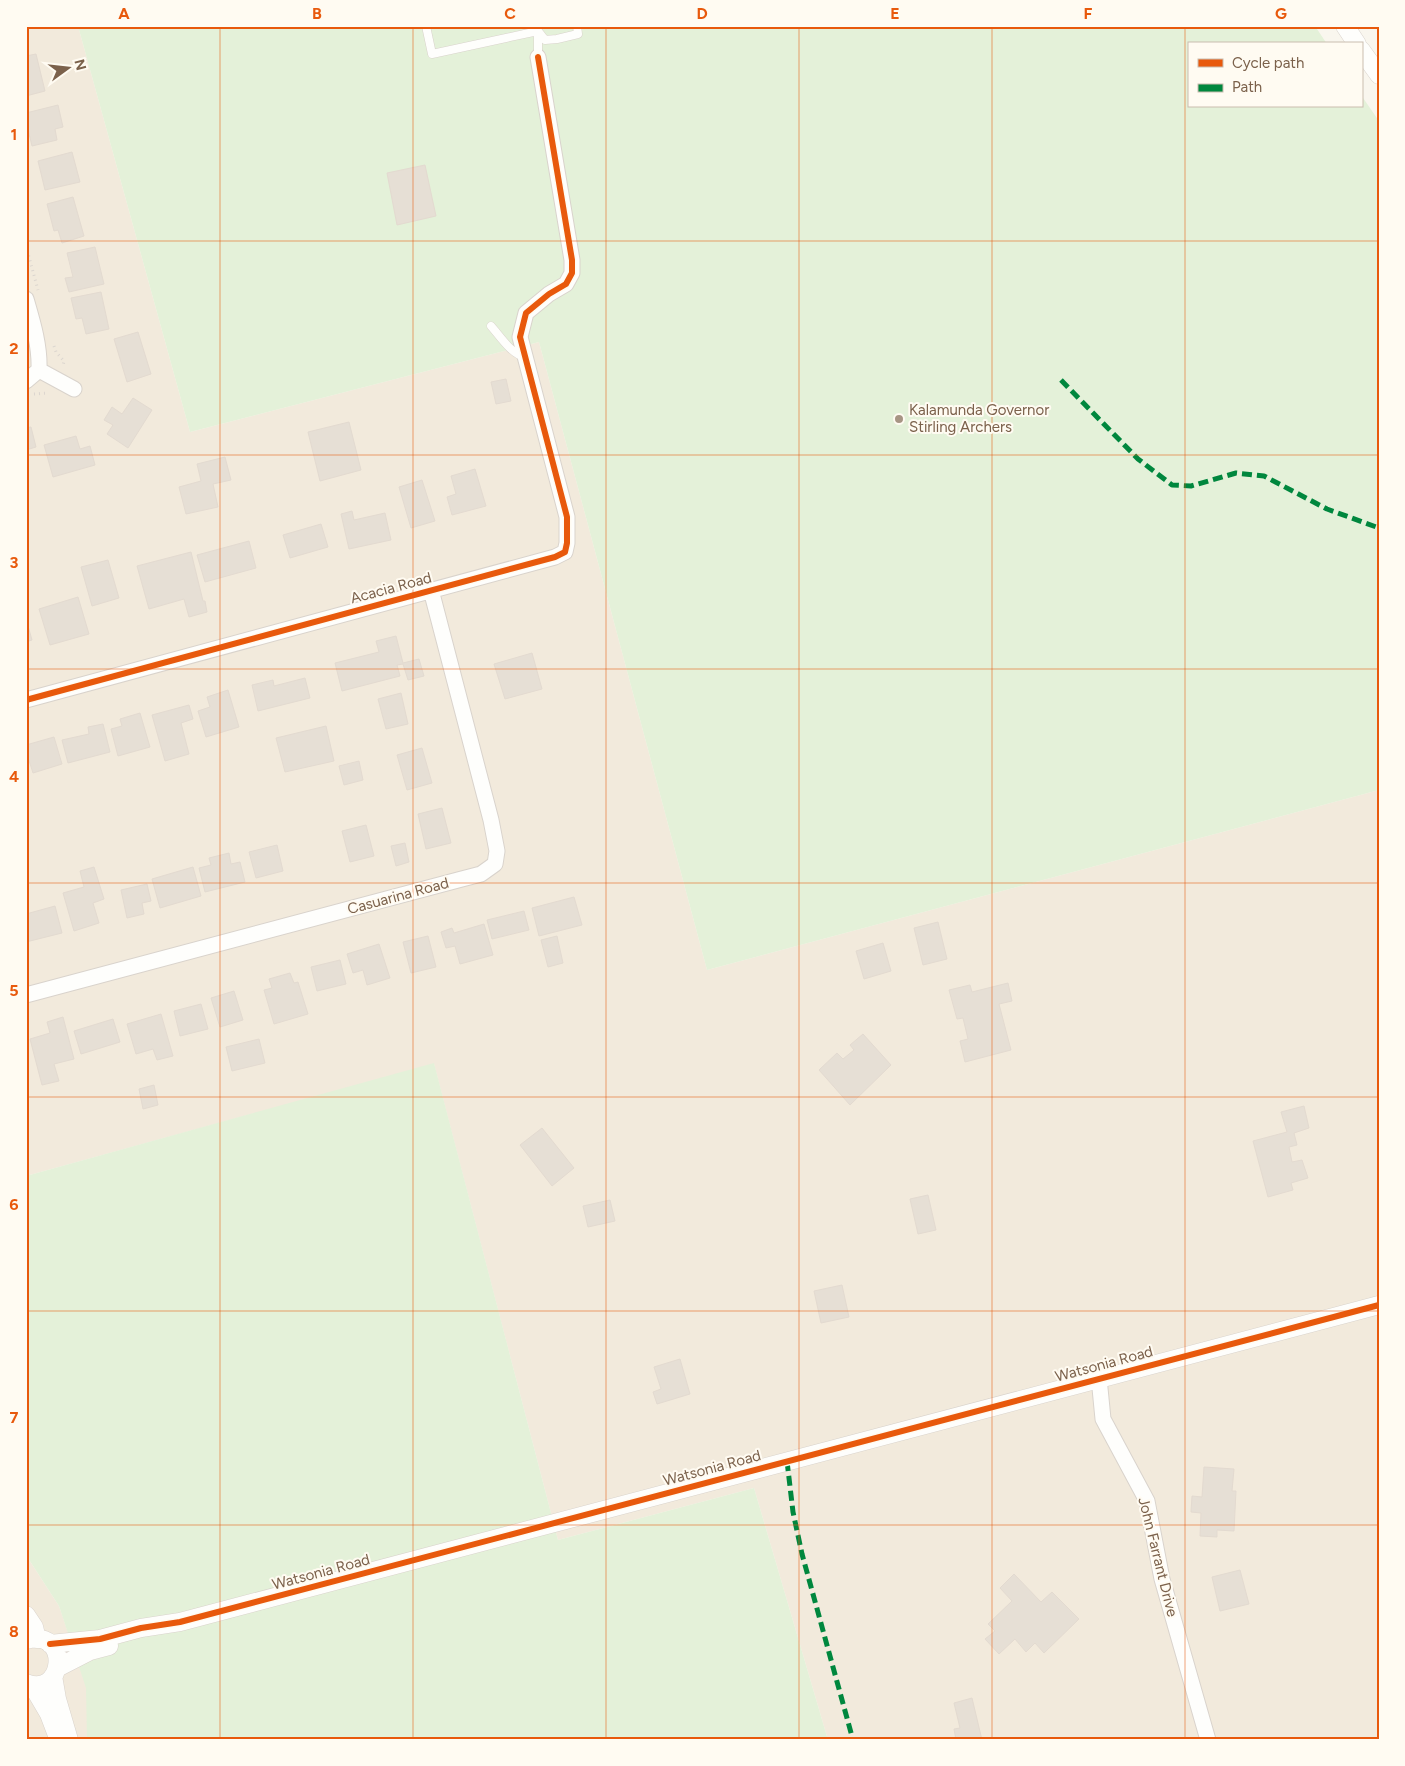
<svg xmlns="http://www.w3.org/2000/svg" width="1405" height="1766" font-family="Figtree,sans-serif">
  <rect width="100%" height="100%" fill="#f9f6ee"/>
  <!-- residential -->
  <path fill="#f2eadc" d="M26,26h52l112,406 349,-90 168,628 672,-180v950h-551l-74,-252 -196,52 -124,-476 -408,112z
    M26,1555l33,51 28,82v52h-61z"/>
  <!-- green -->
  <path fill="#e4f1d9" d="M78,26h1237l12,18h-138v62h172v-11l18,26v669l-672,180 -168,-628 -349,90z
    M434,1063l124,477 196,-52 74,252h-741l-1,-52 -27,-82 -33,-51v-379z"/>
  <!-- building -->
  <path fill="#e6dfd5" stroke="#e3dad0" d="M36,54l9,37 -19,5v-40z
    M58,105l5,22 -8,2 2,11 -25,6 -6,-25v-8z
    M72,152l8,30 -35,8 -7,-29z
    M425,165l11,51 -39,9 -10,-52z
    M73,197l11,39 -22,7 -4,-13 -4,1 -7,-27z
    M95,247l9,37 -35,8 -4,-14 8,-1 -6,-24z
    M101,292l8,37 -23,5 -4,-16 -6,1 -5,-21z
    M138,332l13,42 -24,8 -13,-43z
    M506,379l5,22 -15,3 -5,-22z
    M133,398l19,12 -24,38 -21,-14 6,-9 -9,-5 8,-13 10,7z
    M349,422l12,48 -41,11 -12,-49z
    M31,427l5,20 -10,3v-22z
    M76,436l4,13 10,-3 5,19 -42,12 -9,-32z
    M225,457l6,23 -18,4 5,23 -32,7 -7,-27 22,-6 -4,-17z
    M475,469l11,37 -34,9 -5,-18 9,-3 -5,-18z
    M422,480l13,41 -24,7 -12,-41z
    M352,511l2,9 31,-7 6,27 -42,9 -8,-35z
    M321,524l7,23 -38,11 -7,-23z
    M249,541l7,27 -51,14 -8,-27z
    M191,552l12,49h2l2,11 -18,5 -5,-18 -35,10 -12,-43z
    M108,560l11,38 -27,8 -11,-39z
    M78,597l11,37 -39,11 -11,-36z
    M26,619l6,21 -6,2z
    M396,636l7,27 16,-4 5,17 -16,4 -5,-16 -6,1 3,11 -58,15 -7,-28 44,-11 -3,-11z
    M532,653l10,36 -37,10 -11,-35z
    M305,678l5,20 -52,13 -6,-26 21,-5 1,6z
    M228,690l11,37 -33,10 -8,-26 12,-4 -3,-10z
    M401,693l7,31 -22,5 -8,-30z
    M189,705l4,14 -12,4 8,31 -24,7 -13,-46z
    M140,713l10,34 -32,9 -7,-27 11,-3 -2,-7z
    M103,724l7,28 -42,11 -6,-23 27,-6 -1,-7z
    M326,726l8,35 -49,11 -9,-34z
    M54,737l8,27 -29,9 -7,-22v-6z
    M422,748l10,35 -25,7 -10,-35z
    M359,761l4,19 -19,5 -5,-19z
    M442,808l9,35 -25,6 -8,-35z
    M366,825l8,31 -24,6 -8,-31z
    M405,843l4,19 -13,4 -5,-20z
    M277,845l6,26 -27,7 -7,-26z
    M229,853l2,11 9,-2 5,20 -40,10 -6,-24 12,-3 -2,-7z
    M94,867l10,32 -11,4 6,20 -25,8 -11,-38 21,-6 -4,-16z
    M193,867l8,29 -41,12 -8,-29z
    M147,884l4,17 -9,2 2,11 -17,4 -6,-28z
    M574,897l8,28 -43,11 -7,-28z
    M55,906l7,27 -36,9v-28z
    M524,911l5,19 -37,9 -5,-19z
    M938,922l9,37 -24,6 -9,-37z
    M484,924l9,31 -33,9 -5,-18 -9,2 -5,-16 11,-4 2,5z
    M428,936l8,31 -25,6 -8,-31z
    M557,936l6,27 -15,4 -7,-27z
    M883,943l8,28 -27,8 -8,-28z
    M379,944l11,34 -23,7 -4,-15 -10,3 -6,-19z
    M340,960l6,24 -29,7 -6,-24z
    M290,973l4,10 4,-1 10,32 -34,10 -10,-34 8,-2 -3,-9z
    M1008,983l4,18 -13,3 12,46 -46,12 -5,-21 8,-2 -5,-21 -6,1 -8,-29 21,-5 2,7z
    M234,991l9,29 -23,7 -9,-29z
    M201,1004l7,25 -28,7 -6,-25z
    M161,1014l12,42 -16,4 -4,-11 -17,5 -9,-30z
    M63,1017l11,42 -20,5 5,17 -17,4 -12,-46 20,-6 -3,-11z
    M113,1019l7,23 -39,12 -7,-23z
    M863,1034l28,31 -41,40 -31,-35 18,-17 6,6 11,-9 -4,-5z
    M259,1039l6,24 -33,8 -6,-24z
    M154,1085l4,20 -15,4 -4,-20z
    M1304,1106l5,22 -15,5 3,12 -8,2 3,15 10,-2 6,18 -17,5 2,7 -25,7 -15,-56 34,-9 -6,-20z
    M542,1128l32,40 -22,18 -32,-41z
    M928,1195l8,35 -18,4 -8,-35z
    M610,1200l5,21 -27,6 -5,-21z
    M842,1285l7,32 -28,6 -7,-32z
    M680,1359l10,35 -33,10 -4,-12 8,-3 -7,-22z
    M1204,1467l30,2 -2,22h4l-2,40 -17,-1v7l-17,-1 1,-23 -10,-1 1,-16 10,1z
    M1240,1570l9,34 -29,7 -8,-34z
    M1014,1574l27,28 11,-10 27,27 -35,34 -9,-10 -9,9 -11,-13 -16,15 -14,-15 10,-8 -7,-7 24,-23 -12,-13z
    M972,1698l10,42h-26l-2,-11 6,-1 -6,-25z"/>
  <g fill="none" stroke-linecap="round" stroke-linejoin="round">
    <!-- service casing -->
    <g stroke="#d9d3cc" stroke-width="9">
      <path id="service" d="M426,26l6,28 106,-23 -1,-5
        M538,57v-26l7,9 12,-1 21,-5 -1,-8
        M491,326c9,10 20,28 34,31"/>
    </g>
    <!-- minor casing -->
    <g stroke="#d9d3cc" stroke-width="17">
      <path id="minor" d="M26,299c7,24 14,47 13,71l-13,11
        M39,370l35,19
        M26,700l529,-143 10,-5 2,-9v-26l-47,-180 6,-24 23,-19 17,-10 6,-11v-13l-34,-203
        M26,995l432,-115 23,-6 14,-10 2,-13 -6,-31 -60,-230
        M1099,1378l4,41 44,82 15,78 46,161"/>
    </g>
    <!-- tertiary casing -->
    <g stroke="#d9d3cc" stroke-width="19">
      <path id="tertiary" d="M1345,26l12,18
        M1361,50l18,25
        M26,1615l8,12 3,12
        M26,1640c46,-12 38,59 0,43
        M50,1644l50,-5 41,-11 39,-6 1199,-317
        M57,1668l33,-17 19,-5
        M53,1676l4,23 12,41
        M32,1685l17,29 8,21"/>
    </g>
    <!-- path -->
    <path stroke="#dcd6cf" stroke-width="3" stroke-dasharray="1 4" stroke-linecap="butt" d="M26,246l12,44
      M54,346l2,6 8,9 -1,5
      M34,394l14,-1"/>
    <!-- service -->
    <use href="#service" stroke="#fefefc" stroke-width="8"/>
    <!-- minor -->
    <use href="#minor" stroke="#fefefc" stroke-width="15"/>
    <!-- tertiary -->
    <use href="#tertiary" stroke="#fefefc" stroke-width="18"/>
    <!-- quiet -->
    <path stroke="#00873e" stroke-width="5" stroke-dasharray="10 5" stroke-linecap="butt" d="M1061,380l77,79 34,26 19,1 45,-13 28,3 63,33 52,19
      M787,1461l6,51 9,42 51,186"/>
    <!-- cycleway casing -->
    <g stroke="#fffbf2" stroke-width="9">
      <path id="cycleway" d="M26,700l529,-143 10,-5 2,-9v-26l-47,-180 6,-24 23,-19 17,-10 6,-11v-13l-34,-203
        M50,1644l50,-5 41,-11 39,-6 1199,-317"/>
    </g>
    <!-- cycleway -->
    <use href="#cycleway" stroke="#e8590c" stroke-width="6"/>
  </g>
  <!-- grid -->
  <path fill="none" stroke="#e8590c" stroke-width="1" stroke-opacity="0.55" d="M220,26v1714M413,26v1714M606,26v1714M799,26v1714M992,26v1714M1185,26v1714M26,241h1353M26,455h1353M26,669h1353M26,883h1353M26,1097h1353M26,1311h1353M26,1525h1353"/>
  <!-- markers -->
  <circle fill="#a79584" stroke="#fffbf2" stroke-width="2" cx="899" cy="419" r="5"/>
  <g text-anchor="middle" stroke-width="4" stroke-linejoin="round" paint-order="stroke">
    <!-- poi labels -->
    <g font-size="15" fill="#7b614b" stroke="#fffbf2" text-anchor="start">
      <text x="909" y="415">Kalamunda Governor<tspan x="909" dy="17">Stirling Archers</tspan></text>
    </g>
    <!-- street labels -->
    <g font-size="15" fill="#7b614b" stroke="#fffbf2">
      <text transform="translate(391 588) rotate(-15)" y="5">Acacia Road</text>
      <text transform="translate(398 896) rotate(-15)" y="5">Casuarina Road</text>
      <text transform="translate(1104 1364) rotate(-15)" y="5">Watsonia Road</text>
      <text transform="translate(712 1468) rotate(-15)" y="5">Watsonia Road</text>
      <text transform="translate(1158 1557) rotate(76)" y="5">John Farrant Drive</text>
      <text transform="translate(321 1572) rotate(-15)" y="5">Watsonia Road</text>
    </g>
  </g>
  <!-- border -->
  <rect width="1405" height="1766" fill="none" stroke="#fffbf2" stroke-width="55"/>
  <!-- legend -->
  <rect x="1188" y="42" width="175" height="65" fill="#fffbf2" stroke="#cabdaf"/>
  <rect x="1198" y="59" width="25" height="8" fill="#e8590c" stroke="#cabdaf"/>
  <text x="1232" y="68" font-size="15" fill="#7b614b">Cycle path</text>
  <rect x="1198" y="84" width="25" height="8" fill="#00873e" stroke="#cabdaf"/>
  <text x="1232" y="92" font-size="15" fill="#7b614b">Path</text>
  <!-- north arrow -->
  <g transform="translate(68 68) rotate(75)" stroke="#fffbf2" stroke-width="4" paint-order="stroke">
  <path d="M0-4L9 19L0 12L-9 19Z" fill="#7b614b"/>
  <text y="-8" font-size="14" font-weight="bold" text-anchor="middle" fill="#7b614b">N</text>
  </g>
  <rect x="28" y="28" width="1350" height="1710" fill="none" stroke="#e8590c" stroke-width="2"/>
  <g font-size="16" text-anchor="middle" font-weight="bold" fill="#e8590c">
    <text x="124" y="19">A</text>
    <text x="317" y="19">B</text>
    <text x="510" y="19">C</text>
    <text x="702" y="19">D</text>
    <text x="895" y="19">E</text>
    <text x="1088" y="19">F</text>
    <text x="1281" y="19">G</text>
    <text x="14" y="140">1</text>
    <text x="14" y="354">2</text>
    <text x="14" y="568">3</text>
    <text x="14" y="782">4</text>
    <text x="14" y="996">5</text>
    <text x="14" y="1210">6</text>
    <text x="14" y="1423">7</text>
    <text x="14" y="1637">8</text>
  </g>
</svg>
